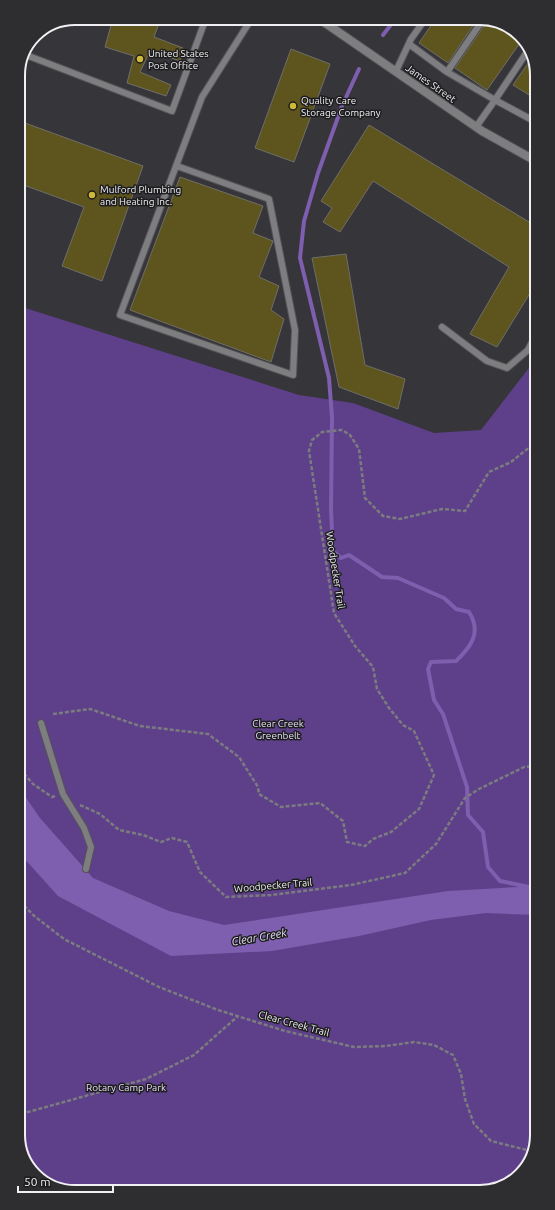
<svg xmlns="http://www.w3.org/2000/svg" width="555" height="1210" font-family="Ubuntu,sans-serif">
  <rect width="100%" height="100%" fill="#363539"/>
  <!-- green -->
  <path fill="#5e408a" d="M19,306l280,89 54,8 81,30 47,-3 51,-66 3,2 2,769 -12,34 -27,20 -426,3 -31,-12 -20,-27z"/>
  <!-- water -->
  <path fill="#7d5eaf" d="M20,789l20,29 53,60 76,33 55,14 224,-34 88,-5v29l-50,-2 -55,7 -72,16 -87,15 -101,5 -113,-60 -36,-40 -2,-1z"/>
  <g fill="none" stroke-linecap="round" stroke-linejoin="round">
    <!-- stream -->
    <path stroke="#7d5eaf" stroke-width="4" d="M383,35l13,-17
      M359,69l-17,37 -24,67 -14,48 -4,37 29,120 3,39 -1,93 2,41 8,7 8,-3 33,22 16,1 46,20 12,11 13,3c13,20 2,35 -13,49l-25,1 -3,7 6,31 9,14 24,73 1,28 15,17 5,35 12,14 29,6"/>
  </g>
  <!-- building -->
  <path fill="#5e541d" stroke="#6f6e69" d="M113,18h48l-7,19 29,11 -3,13 -30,-10 -10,21 31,13 -5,11 -39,-13 7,-27 -29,-9z
    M436,18h42l-30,45 -29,-20z
    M488,20l27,10 7,10 -35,50 -32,-22z
    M291,49l39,15 -36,98 -39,-14z
    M533,56l1,1v41l-21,-13z
    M25,123l118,43 -41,115 -40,-15 22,-59 -66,-24v-43z
    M369,125l165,100 1,60 -38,62 -27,-13 39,-67 -136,-86 -33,51 -17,-10 9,-14 -11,-7z
    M180,177l83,29 -10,27 20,8 -14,36 20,9 -8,24 13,9 -13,43 -141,-52z
    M346,254l19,111 40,14 -7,30 -59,-22 -27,-129z"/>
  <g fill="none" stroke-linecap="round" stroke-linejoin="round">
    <!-- service casing -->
    <g stroke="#545357" stroke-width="8">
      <path id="service" d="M409,44l38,28
        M529,49l-34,51 39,21
        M26,55l146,56 34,-93
        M396,71l15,-32 15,-21
        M476,127l19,-27 -48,-28 37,-54
        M177,166l92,33 26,131 -2,45 -173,-60 82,-218 50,-79
        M442,327l45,34 20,7 21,-18 7,-13
        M41,723l22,71 21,34 7,19 -5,22"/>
    </g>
    <!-- minor casing -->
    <g stroke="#545357" stroke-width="10">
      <path id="minor" d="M318,18l164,113 52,29"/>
    </g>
    <!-- path -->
    <path stroke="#7c7b7f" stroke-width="2.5" stroke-dasharray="4 2" stroke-linecap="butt" d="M53,714l37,-5 50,17 68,8 31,23 19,30 1,7 22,13 39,-4 23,18 4,21 18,4 8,-7 18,-7 28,-23 15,-34 -20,-44 -11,-6 -14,-17 -12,-19 -4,-22 -18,-21 -21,-33 -25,-162 3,-11 10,-8 20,-2 8,5 9,14 6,49 18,18 17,3 42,-10 23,2 24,-39 22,-10 24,-19
      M20,769l13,15 19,13 3,-1
      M80,805l20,9 19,16 24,5 18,7 11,-4 15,4 13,30 26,25 45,-2 80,-10 54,-12 31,-29 29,-46 14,-9 45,-22 12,-1
      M20,901l13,14 31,24 95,48 59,23 67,21 69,16 32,-1 28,-4 20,3 19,10 8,19 4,25 9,25 17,17 40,10
      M21,1114l125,-35 48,-24 44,-39"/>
    <!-- service -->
    <use href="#service" stroke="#7e7e80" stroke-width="6"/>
    <!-- minor -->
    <use href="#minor" stroke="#7e7e80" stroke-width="8"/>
  </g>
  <!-- markers -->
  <g fill="#ceb837" stroke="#1d1d1f" stroke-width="1.5">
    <circle cx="140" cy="59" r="4"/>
    <circle cx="293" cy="106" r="4"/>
    <circle cx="92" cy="195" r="4"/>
  </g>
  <g text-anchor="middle" stroke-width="3" stroke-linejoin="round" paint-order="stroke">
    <!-- poi labels -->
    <g font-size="10" fill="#f0eff2" stroke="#1d1d1f" text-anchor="start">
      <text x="148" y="57">United States<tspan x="148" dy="12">Post Office</tspan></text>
      <text x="301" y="104">Quality Care<tspan x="301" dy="12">Storage Company</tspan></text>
      <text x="100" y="193">Mulford Plumbing<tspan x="100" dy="12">and Heating Inc.</tspan></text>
    </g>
    <!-- street labels -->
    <g font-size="10" fill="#f0eff2" stroke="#1d1d1f">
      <text transform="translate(431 83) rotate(35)" y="4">James Street</text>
      <text transform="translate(336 570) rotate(81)" y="4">Woodpecker Trail</text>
      <text transform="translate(273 885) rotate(-5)" y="4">Woodpecker Trail</text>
      <text transform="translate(294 1023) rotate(15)" y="4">Clear Creek Trail</text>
    </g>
    <!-- park labels -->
    <g font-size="10" fill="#e6dff6" stroke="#1d1d1f">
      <text x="278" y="727">Clear Creek<tspan x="278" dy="12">Greenbelt</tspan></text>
      <text x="126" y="1091">Rotary Camp Park</text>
    </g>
    <!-- water labels -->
    <g font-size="11" font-style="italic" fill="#e7e0f6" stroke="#1d1d1f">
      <text transform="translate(259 937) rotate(-10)" y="4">Clear Creek</text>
    </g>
  </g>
  <!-- crop -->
  <path d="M0 0H555V1210H0ZM75 25H480A50 50 0 0 1 530 75V1135A50 50 0 0 1 480 1185H75A50 50 0 0 1 25 1135V75A50 50 0 0 1 75 25Z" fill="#2e2e30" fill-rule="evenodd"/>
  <path fill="none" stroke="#f0eff2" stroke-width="2" d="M75 25H480A50 50 0 0 1 530 75V1135A50 50 0 0 1 480 1185H75A50 50 0 0 1 25 1135V75A50 50 0 0 1 75 25Z"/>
  <!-- scale -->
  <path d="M18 1186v6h95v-6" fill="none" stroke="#f0eff2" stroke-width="2"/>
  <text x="24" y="1186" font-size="12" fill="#f0eff2" stroke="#1d1d1f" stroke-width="3" paint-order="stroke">50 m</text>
</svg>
